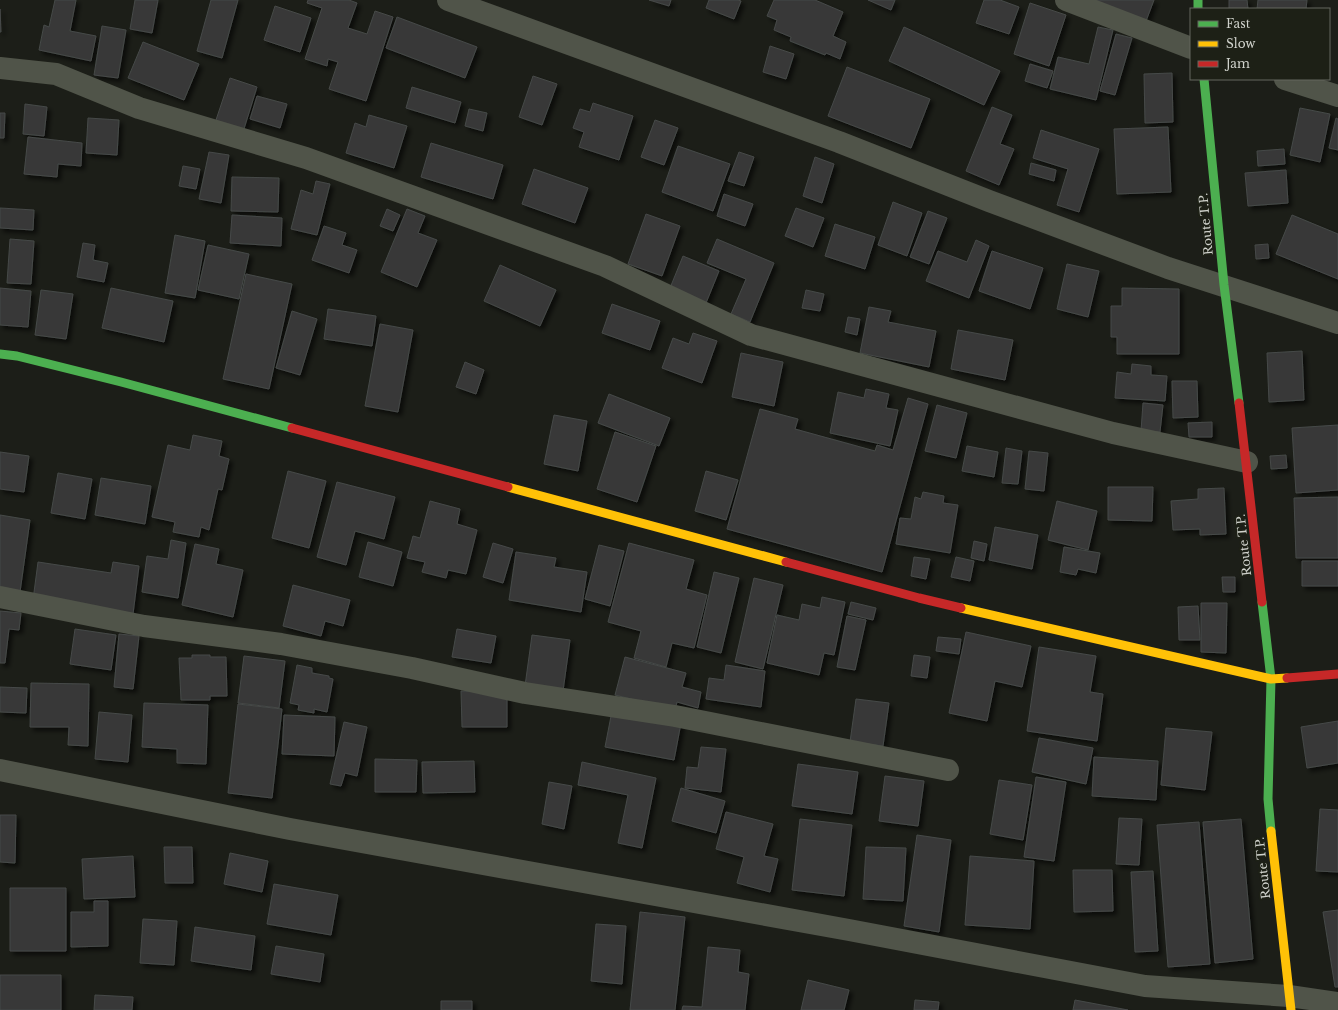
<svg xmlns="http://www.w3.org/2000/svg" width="1338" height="1010" font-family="'Libre Baskerville',serif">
  <defs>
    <filter id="shadow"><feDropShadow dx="3.5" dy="3.5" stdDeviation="2" flood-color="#0009"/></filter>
  </defs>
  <rect width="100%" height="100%" fill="#1c1e18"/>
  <!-- building -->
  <path fill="#373938" stroke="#464948" filter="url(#shadow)" d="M55,0h21l-6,31 26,5 -5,25 -52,-11 5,-25 5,2z
    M135,0h23l-6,33 -22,-4z
    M211,0h27l-16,58 -25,-7z
    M308,0h41l8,3 -9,25 19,6 8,-23 18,6 -27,84 -37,-12 9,-27 -10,-3 -1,7 -22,-7 17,-51 -15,-5z
    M649,0h22l-2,6z
    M709,0h29l3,1 -7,18 -28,-11z
    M774,0h41l28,12 -10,24 13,6 -6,17 -14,-6 -1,2 -35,-14 1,-4 -17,-7 3,-10 -10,-4z
    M868,0h27l-4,10z
    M984,0h16l19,7 -10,27 -33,-11z
    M1093,0h61l-8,21z
    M1229,0h18l1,9h-19z
    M1258,0h49l-1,9h-49z
    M1030,3l36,12 -17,51 -35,-12z
    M275,6l36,12 -11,34 -36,-12z
    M0,9l1,23h-1z
    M397,17l80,30 -12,31 -79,-30z
    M102,26l24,4 -8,48 -24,-3z
    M904,27l96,44 -16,34 -95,-44z
    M1098,27l15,3 -17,70 -46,-11 8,-32 31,7z
    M1116,34l16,4 -17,57 -15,-4z
    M143,42l56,22 -15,36 -56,-22z
    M770,46l24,8 -8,25 -23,-7z
    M1030,64l23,7 -6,17 -22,-7z
    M847,67l83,32 -19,49 -83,-32z
    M1172,73l1,49 -28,1 -1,-49z
    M533,76l24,8 -15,41 -23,-8z
    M230,78l27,9 -14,45 -28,-9z
    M412,87l49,15 -6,21 -49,-15z
    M257,96l30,8 -7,24 -30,-9z
    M593,103l40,13 -14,44 -40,-13 5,-15 -11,-4 7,-19 10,3z
    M25,104l22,3 -3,29 -21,-2z
    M992,107l20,8 -12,29 14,5 -15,36 -33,-14z
    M1300,108l30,6 -10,48 -30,-7z
    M469,109l18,4 -4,18 -18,-5z
    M0,113h5l-1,25h-4z
    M369,115l38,11 -13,42 -48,-15 9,-30 11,4z
    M88,118l31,2 -2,35 -31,-2z
    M1336,118l2,1v31l-9,-2z
    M655,120l23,8 -14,37 -23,-8z
    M1168,127l3,65 -54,2 -3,-65z
    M1041,130l58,19 -20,63 -22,-7 11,-36 -35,-11z
    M28,137l54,6 -1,23 -23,-2 -1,13 -33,-3z
    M431,143l72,22 -10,34 -72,-22z
    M678,146l52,18 -17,47 -51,-19z
    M1284,149l1,15 -27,2 -1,-15z
    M209,152l20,3 -8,48 -22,-4z
    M739,152l15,5 -10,29 -16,-5z
    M815,157l19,7 -12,39 -19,-7z
    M1031,163l25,7 -2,11 -25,-7z
    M183,166l17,3 -4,20 -17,-3z
    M534,169l54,19 -13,35 -53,-19z
    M1286,170l2,33 -40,3 -3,-33z
    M232,177l47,1 -1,34 -47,-1z
    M316,181l14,3 -13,51 -26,-6 10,-39 12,4z
    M724,194l29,10 -8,22 -28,-10z
    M893,202l29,11 -15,43 -29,-11z
    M0,208l34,2 -1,20 -33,-2z
    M796,208l28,10 -11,29 -28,-11z
    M387,209l13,6 -7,16 -13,-5z
    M407,209l18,7 -7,17 19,7 -20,47 -36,-15z
    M928,211l19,7 -18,46 -19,-7z
    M646,214l34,12 -18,50 -34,-12z
    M232,215l50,3 -1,28 -51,-3z
    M1292,215l46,19v45l-62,-25z
    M835,224l40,13 -10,32 -40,-13z
    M324,226l22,7 -4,12 15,5 -8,23 -37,-13z
    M175,235l30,6 -10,57 -30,-5z
    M10,239l24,2 -3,43 -24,-1z
    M717,239l57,24 -24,59 -19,-8 15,-35 -39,-16z
    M976,240l13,6 -20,52 -43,-17 12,-30 29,11z
    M83,243l12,2 -2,15 15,3 -4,19 -27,-5z
    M1268,244l1,14 -13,1 -1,-14z
    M208,245l41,9 -10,45 -41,-9z
    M992,251l51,17 -13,41 -51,-18z
    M683,256l36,15 -13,32 -36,-15z
    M1067,264l32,7 -11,46 -31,-8z
    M500,265l56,25 -16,36 -56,-25z
    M246,274l46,10 -23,105 -46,-10z
    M0,288l31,3 -3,36 -28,-2z
    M111,288l62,13 -9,41 -62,-14z
    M1122,288l57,1v65h-62v-17h-6v-31h11z
    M41,290l32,4 -7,45 -31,-4z
    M806,290l18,4 -4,17 -18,-3z
    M612,304l48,17 -10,29 -48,-17z
    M869,307l22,4 -3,11 48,9 -7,36 -69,-14z
    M328,309l48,7 -4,30 -48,-7z
    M292,311l25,8 -17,56 -24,-7z
    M848,317l12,2 -3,16 -12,-3z
    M380,324l33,6 -15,82 -33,-6z
    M958,330l55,10 -8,40 -54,-11z
    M693,333l24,8 -15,42 -40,-15 11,-30 16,6z
    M1302,351l2,49 -35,2 -2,-49z
    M741,353l42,9 -9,44 -42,-9z
    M465,362l19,8 -8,24 -20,-7z
    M1132,364l19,2v9l16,1 -2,25 -50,-3 2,-26 14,2z
    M1172,381h25l1,36 -25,1z
    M866,389l23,5 -3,14 12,2 -8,36 -60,-13 8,-41 26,6z
    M609,394l61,24 -11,28 -61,-23z
    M908,398l20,6 -46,168 -155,-43 33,-120 38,10 -3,10 80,22 2,-6 16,5z
    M1143,403l20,2 -3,27 -19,-1z
    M937,405l30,8 -11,45 -31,-7z
    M554,415l33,6 -9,50 -34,-7z
    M1212,422v15h-23l-1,-14z
    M1338,425v65l-42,3 -4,-65z
    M615,432l41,14 -19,56 -40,-13z
    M193,435l29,6 -3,15 10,3 -7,31 -4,-1 -9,41 -8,-3 -2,10 -26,-5 2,-10 -23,-5 16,-72 22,5z
    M967,446l31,6 -4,25 -32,-6z
    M1006,448l16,3 -4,33 -16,-1z
    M1029,451l19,2 -4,38 -19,-2z
    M0,452l29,4 -5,36 -24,-3z
    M1286,455l1,13 -16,1 -1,-13z
    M288,471l38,10 -17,67 -37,-10z
    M706,471l32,9 -12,40 -31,-9z
    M58,473l34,6 -7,40 -34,-6z
    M101,478l50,8 -6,38 -50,-9z
    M337,482l58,15 -11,42 -29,-8 -9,34 -29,-8z
    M1108,487h45l-1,34 -44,-1z
    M1224,488l2,46 -26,1v-6l-27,1 -2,-29 27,-2v-10z
    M923,492l21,4 -1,7 15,2 -8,48 -54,-9 4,-26 11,1 4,-22 6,2z
    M1338,497v61h-42l-2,-60z
    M430,501l30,8 -3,15 20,6 -11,44 -18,-4 -2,8 -24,-6 3,-10 -18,-4 6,-22 7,2z
    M1057,501l40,10 -9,39 -40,-10z
    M0,515l30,5 -10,72 -20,-4z
    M995,527l43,8 -6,34 -43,-9z
    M171,540l15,3 -8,55 -36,-6 5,-36 21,3z
    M974,541l13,3 -3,17 -13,-3z
    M368,542l34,10 -9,34 -34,-9z
    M493,543l20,6 -10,34 -20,-6z
    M629,543l65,17 -8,29 21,6 -13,53 -22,-5 -6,24 -32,-9 7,-27 -33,-9z
    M195,544l24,5 -3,15 27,6 -10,47 -51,-12z
    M599,545l25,6 -14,55 -25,-7z
    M1064,547l36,6 -4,20 -18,-4 -2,6 -16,-3z
    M516,552l40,6 -2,9 33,5 -6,40 -72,-12z
    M914,557l16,2 -4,20 -15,-3z
    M956,557l18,4 -4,20 -19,-4z
    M1302,561h36v25h-36z
    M38,562l73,11 2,-11 26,4 -6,48 -100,-14z
    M714,572l25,6 -18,75 -24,-6z
    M1222,577h13v15h-12z
    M754,578l29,7 -20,84 -28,-7z
    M293,585l57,15 -7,26 -18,-5 -4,15 -38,-10z
    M822,597l23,5 -11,53 -10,-2 -5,22 -52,-12 10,-48 22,5 3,-16 18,4z
    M851,602l25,6 -3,12 -25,-6z
    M1201,603h26l-1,50 -25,-1z
    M1198,606l2,34h-21l-1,-33z
    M0,611l21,2 -2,17 -10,-1 -4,34h-5z
    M847,616l19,4 -11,50 -18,-3z
    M75,629l41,6 -5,35 -41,-6z
    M457,629l39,7 -5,27 -39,-6z
    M966,632l65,14 -9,41 -27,-6 -8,40 -38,-8z
    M119,634l20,2 -6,53 -19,-2z
    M532,635l38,5 -7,51 -38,-5z
    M938,637l23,2 -2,15 -23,-3z
    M1039,647l57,9 -6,36 13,2 -6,47 -70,-10z
    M192,655h18v2h16l1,39h-17v4h-29l-2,-42h13z
    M914,655l16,2 -3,21 -16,-2z
    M244,656l41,5 -6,47 -41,-5z
    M625,657l61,16 -4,14 19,5 -3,16 -21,-6 -2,8 -60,-15z
    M297,665l15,3v5l17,3v2l4,1 -6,33 -13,-3v4l-16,-3 1,-5 -9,-2z
    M726,665l39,6 -4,36 -55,-8 3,-21 15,2z
    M31,683l58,1 -1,62 -20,-1 1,-18h-39z
    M0,687l27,1 -1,25 -26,-1z
    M461,691h46v36h-45z
    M856,699l33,4 -6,43 -33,-4z
    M144,703l64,2 -2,59 -29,-1v-14l-35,-2z
    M238,704l44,5 -10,89 -44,-5z
    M612,711l69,12 -7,37 -69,-13z
    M99,712l33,3 -4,47 -33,-3z
    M284,715l51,2 -1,39 -52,-2z
    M1338,721v42l-31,5 -6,-41z
    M344,722l23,5 -10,49 -12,-3 -4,13 -11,-2z
    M1166,728l46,4 -7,58 -44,-5z
    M1039,738l54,10 -7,36 -54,-12z
    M701,747l25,2 -5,43 -36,-4 2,-21 11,1z
    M1094,757l64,4 -2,39 -64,-4z
    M375,759l42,1 -1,32h-41z
    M474,761l1,31 -52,1 -1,-31z
    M582,762l74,16 -14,70 -24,-5 10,-48 -50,-10z
    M798,764l60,8 -6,42 -60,-8z
    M885,776l39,5 -6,45 -39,-5z
    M1036,777l30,5 -12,79 -30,-4z
    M999,780l33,5 -9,55 -33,-6z
    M549,782l23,4 -8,43 -22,-5z
    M681,788l44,13 -9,32 -44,-12z
    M1320,809l18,1v62l-22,-1z
    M726,812l47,12 -9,32 14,3 -8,33 -33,-9 7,-26 -28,-8z
    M0,815h16l-1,48 -15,-1z
    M1119,818l23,1 -3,46 -23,-1z
    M800,819l52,6 -8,71 -52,-6z
    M1241,819l12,140 -38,4 -12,-141z
    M1199,822l11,142 -42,3 -11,-142z
    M917,835l34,5 -12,92 -35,-6z
    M164,847h28l1,36h-28z
    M866,847l40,1 -3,53 -40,-2z
    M230,853l38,8 -6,31 -38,-8z
    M133,856l2,41 -51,2 -2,-40z
    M970,856l64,5 -4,68 -65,-4z
    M1073,870h39l1,41 -39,1z
    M1153,871l5,80 -23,1 -4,-80z
    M274,884l64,11 -7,40 -64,-11z
    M10,888h56v63h-56z
    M94,901h14v45l-37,1v-35h23z
    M1338,910v77h-3l-12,-75z
    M640,912l45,5 -10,93h-45z
    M143,919l34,2 -3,44 -34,-2z
    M596,924l30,2 -4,58 -31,-3z
    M195,927l60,9 -4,34 -60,-9z
    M276,946l48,8 -4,28 -49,-8z
    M708,947l32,3 -2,22 11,2 -4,36h-63l1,-4 19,1z
    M0,975h61v35h-61z
    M808,980l41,10 -5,20h-43z
    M95,995l38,2 -1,13h-38z
    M915,1000l24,2 -1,8h-24z
    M1075,1000l53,10h-55z
    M441,1001h31v9h-31z"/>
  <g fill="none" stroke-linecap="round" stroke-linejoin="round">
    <!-- street -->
    <path stroke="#505449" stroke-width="22" d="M448,0l391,142 150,59 179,67 170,55
      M1066,0l125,48
      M0,68l56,6 83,34 167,50 299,108 146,69 362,98 134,29
      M1285,79l53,17
      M0,597l144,29 137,18 131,24 113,25 150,23 273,54
      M0,770l290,59 559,101 296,56 144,10 49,7"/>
    <!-- fast -->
    <path stroke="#4caf50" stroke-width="9" d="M1198,0v9
      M1204,79l20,206 15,118
      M0,354l17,2 104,26 171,46
      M1262,602l9,77 -3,120 3,32"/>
    <!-- slow -->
    <path stroke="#ffc107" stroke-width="9" d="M508,487l278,75
      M961,608l310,71 16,-1
      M1271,831l20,179"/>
    <!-- jam -->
    <path stroke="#c62828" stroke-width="9" d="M1239,403l23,199
      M292,428l216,59
      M786,562l133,36 42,10
      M1287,678l51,-4"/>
  </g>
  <g text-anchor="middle" stroke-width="4" stroke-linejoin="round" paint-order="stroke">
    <!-- street labels -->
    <g font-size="12" fill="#d0d2cc" stroke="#1d2016">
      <text transform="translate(1206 224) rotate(-95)" y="4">Route T.P.</text>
      <text transform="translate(1244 545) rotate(-96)" y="4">Route T.P.</text>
      <text transform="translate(1263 868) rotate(-96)" y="4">Route T.P.</text>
    </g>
  </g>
  <!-- legend -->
  <rect x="1190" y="8" width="140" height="72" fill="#1d2016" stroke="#65675f"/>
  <rect x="1198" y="21" width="20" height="6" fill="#4caf50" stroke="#65675f"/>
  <text x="1226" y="28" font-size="12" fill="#d0d2cc">Fast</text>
  <rect x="1198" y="41" width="20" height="6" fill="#ffc107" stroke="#65675f"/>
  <text x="1226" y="48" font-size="12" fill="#d0d2cc">Slow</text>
  <rect x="1198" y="61" width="20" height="6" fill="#c62828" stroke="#65675f"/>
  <text x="1226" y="68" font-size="12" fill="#d0d2cc">Jam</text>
</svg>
